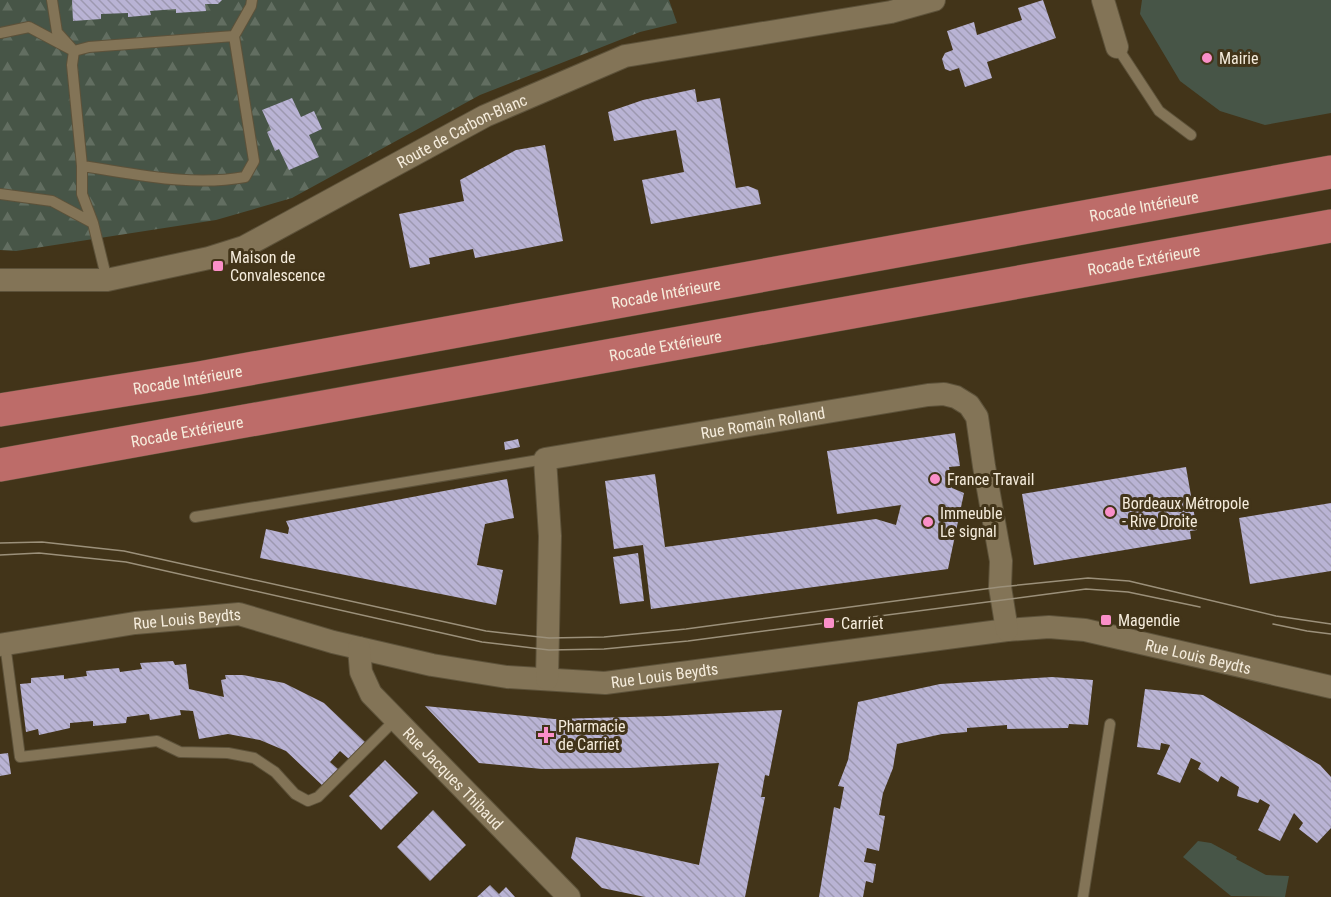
<svg xmlns="http://www.w3.org/2000/svg" width="1331" height="897" font-family="'Roboto Condensed',sans-serif">
  <defs>
    <pattern id="forest-firs" width="22" height="20" patternUnits="userSpaceOnUse" patternTransform="scale(1.5)"><rect width="22" height="20" fill="#475547"/><path d="M5 1l3.5 6h-7zM16 11l3.5 6h-7z" fill="#626e61"/></pattern>
    <pattern id="building-back-hatch" width="6" height="6" patternUnits="userSpaceOnUse" patternTransform="scale(1.5)"><rect width="6" height="6" fill="#b9b3d4"/><path d="M-1 5l2 2M0 0l6 6M5-1l2 2" fill="none" stroke="#9d98b0"/></pattern>
  </defs>
  <rect width="100%" height="100%" fill="#423419"/>
  <!-- forest -->
  <path fill="url(#forest-firs)" d="M0,0h669l8,23 -37,9 -160,63 -188,103 -76,22 -200,31 -16,-1z"/>
  <!-- green -->
  <path fill="#475547" d="M1142,0h189v113l-66,12 -45,-14 -40,-30 -40,-67z
    M1198,841l13,2 26,14 -1,2 30,16 23,1 -4,21 -54,-1 -48,-39z"/>
  <!-- building -->
  <path fill="url(#building-back-hatch)" d="M72,0h150l-4,4h-13l1,7 -30,2v-4l-26,2 1,4 -23,2v-4l-27,1v5l-28,2z
    M1043,0l13,38 -69,24 5,16 -27,9 -6,-19 -9,3 -5,-2 -3,-10 3,-6 8,-3 -6,-19 27,-9 3,13 45,-15 -4,-12z
    M695,89l2,13 23,-4 16,90 12,-2 10,4 3,14 -110,20 -9,-44 42,-8 -8,-42 -62,11 -6,-29 35,-12z
    M292,98l9,19 13,-6 8,18 -13,6 10,22 -30,13 -10,-21 -4,2 -8,-19 4,-2 -9,-20z
    M545,145l18,96 -88,17 -2,-9 -44,9 1,6 -20,4 -11,-54 65,-13 -4,-21 56,-30z
    M955,433l5,33 -11,1 3,21 12,5 -16,76 -297,40 -8,-64 -29,4 -9,-68 50,-7 10,73 211,-28 20,6 5,-20 -64,9 -10,-63z
    M518,439l2,8 -15,3 -1,-8z
    M1186,467l11,63 -7,1 1,8 -157,26 -12,-71z
    M507,479l7,39 -29,6 -8,41 26,5 -7,35 -236,-47 6,-29 22,5 1,-6 -3,-7z
    M1331,503v68l-81,13 -11,-66z
    M638,553l6,48 -24,3 -7,-47z
    M173,661l2,4 11,-1 3,25 35,8 -3,-17 5,-1 -1,-4h18l41,8 40,20 41,39 -16,17 -9,-8 -10,11 9,8 -16,16 -37,-35 -26,-11 -32,-6 -29,5 -6,-28 -13,-1 1,5 -31,5 -1,-6 -22,3 -1,6 -33,3v-5l-23,2v5l-31,7 -1,-6 -12,3 -6,-48 11,-1v-5l33,-3v4l23,-3 -1,-5 33,-3 1,4 22,-3 -2,-6z
    M1052,677l41,3 -5,45 -19,-1 -1,4 -61,1v-4l-40,3v4l-25,2 -45,10 -4,24 -10,25 -4,22 6,1 -6,35 -12,-3 -3,14 12,2 -3,19 -7,-2 -3,16h-44l15,-90 6,2 4,-22 -6,-1 10,-26 10,-58 82,-18z
    M1145,689l58,6 117,70 11,12v51l-14,15 -18,-14 4,-6 -9,-10 -14,28 -22,-11 12,-25 -10,-6 -2,4 -21,-7 2,-9 -18,-11 -3,6 -20,-13 3,-6 -10,-5 -11,25 -23,-9 13,-29 -9,-2 -1,7 -23,-3z
    M425,706l129,13 112,-3 116,-6 -13,66 -4,-1 -4,22h4l-20,100h-100l-43,-9 -31,-30 5,-21 123,28 20,-102 -89,5 -88,1 -63,-6z
    M8,753l3,21 -11,2v-22z
    M385,760l33,33 -37,37 -32,-34z
    M433,810l33,35 -36,36 -33,-34z
    M490,885l9,9 7,-7 9,10h-38z"/>
  <g fill="none" stroke-linecap="round" stroke-linejoin="round">
    <!-- lane casing -->
    <g stroke="#5d523a" stroke-width="12">
      <path id="lane" d="M52,0l5,32 17,19 -2,14 10,101
        M0,33l29,-6 45,24 15,-4 145,-11
        M1117,47l42,64 32,24
        M0,194l52,7 41,22 14,57
        M93,223l-11,-29v-28c54,8 109,21 163,11l9,-16 -20,-125 17,-30 1,-6
        M195,517l350,-58
        M5,644l15,113 137,-16 23,11 48,1 26,5 21,14 20,22 13,7 10,-4 78,-78
        M1083,897l27,-173"/>
    </g>
    <!-- street casing -->
    <g stroke="#5d523a" stroke-width="24">
      <g id="street">
        <path d="M1103,0l14,47"/>
        <path id="s1" d="M0,280h107l102,-22 35,-11 241,-131 140,-60 266,-44 43,-12"/>
        <path id="s2" d="M0,645l135,-22 104,-9 94,28 99,23 75,12 98,6 402,-53 42,-3 36,3 246,57"/>
        <path id="s3" d="M359,648l2,24 10,22 198,203"/>
        <path id="s4" d="M547,679l3,-143 -5,-77 383,-64 16,-1 12,3 13,8 8,12 7,49 17,95 -1,26 7,43"/>
      </g>
    </g>
    <!-- highway casing -->
    <g stroke="#5d523a" stroke-width="34">
      <g id="highway">
        <path id="s5" d="M0,410l199,-32 1132,-206"/>
        <path id="s6" d="M0,465l1331,-239"/>
      </g>
    </g>
    <!-- lane -->
    <use href="#lane" stroke="#837457" stroke-width="10"/>
    <!-- street -->
    <use href="#street" stroke="#837457" stroke-width="22"/>
    <!-- highway -->
    <use href="#highway" stroke="#bd6c69" stroke-width="33"/>
    <!-- tram -->
    <path stroke="#9b907a" stroke-width="1.5" d="M0,543l42,-1 82,9 362,80 63,7 55,-1 82,-8 314,-42 88,-9 41,3 147,35 55,8
      M0,555l39,-2 87,9 356,80 67,8 55,-1 84,-8 398,-52 42,3 72,15
      M1273,624l34,7 24,3"/>
  </g>
  <!-- markers -->
  <g fill="#fa8fc8" stroke="#423419" stroke-width="2">
    <circle cx="1207" cy="58" r="6"/>
    <rect x="212" y="260" width="12" height="12" rx="3"/>
    <circle cx="935" cy="479" r="6"/>
    <circle cx="1110" cy="512" r="6"/>
    <circle cx="928" cy="522" r="6"/>
    <rect x="1100" y="614" width="12" height="12" rx="3"/>
    <rect x="823" y="617" width="12" height="12" rx="3"/>
    <path d="M543 726h6v6h6v6h-6v6h-6v-6h-6v-6h6z"/>
  </g>
  <g text-anchor="middle" stroke-width="6" stroke-linejoin="round" paint-order="stroke">
    <!-- poi labels -->
    <g font-size="16" fill="#f5ecdc" stroke="#423419" text-anchor="start">
      <text x="1219" y="64">Mairie</text>
      <text x="230" y="263">Maison de<tspan x="230" dy="18">Convalescence</tspan></text>
      <text x="947" y="485">France Travail</text>
      <text x="1122" y="509">Bordeaux Métropole<tspan x="1122" dy="18">- Rive Droite</tspan></text>
      <text x="940" y="519">Immeuble<tspan x="940" dy="18">Le signal</tspan></text>
      <text x="1118" y="626">Magendie</text>
      <text x="841" y="629">Carriet</text>
      <text x="558" y="732">Pharmacie<tspan x="558" dy="18">de Carriet</tspan></text>
    </g>
    <!-- street labels -->
    <g font-size="16" fill="#f5ecdc" stroke="#423419">
      <text dy="6" stroke="none"><textPath href="#s1" startOffset="495">Route de Carbon-Blanc</textPath></text>
      <text dy="6" stroke="none"><textPath href="#s5" startOffset="1162">Rocade Intérieure</textPath></text>
      <text dy="6" stroke="none"><textPath href="#s6" startOffset="1162">Rocade Extérieure</textPath></text>
      <text dy="6" stroke="none"><textPath href="#s5" startOffset="676">Rocade Intérieure</textPath></text>
      <text dy="6" stroke="none"><textPath href="#s6" startOffset="676">Rocade Extérieure</textPath></text>
      <text dy="6" stroke="none"><textPath href="#s5" startOffset="190">Rocade Intérieure</textPath></text>
      <text dy="6" stroke="none"><textPath href="#s4" startOffset="441">Rue Romain Rolland</textPath></text>
      <text dy="6" stroke="none"><textPath href="#s6" startOffset="190">Rocade Extérieure</textPath></text>
      <text dy="6" stroke="none"><textPath href="#s2" startOffset="189">Rue Louis Beydts</textPath></text>
      <text dy="6" stroke="none"><textPath href="#s2" startOffset="1215">Rue Louis Beydts</textPath></text>
      <text dy="6" stroke="none"><textPath href="#s2" startOffset="675">Rue Louis Beydts</textPath></text>
      <text dy="6" stroke="none"><textPath href="#s3" startOffset="166">Rue Jacques Thibaud</textPath></text>
    </g>
  </g>
</svg>
